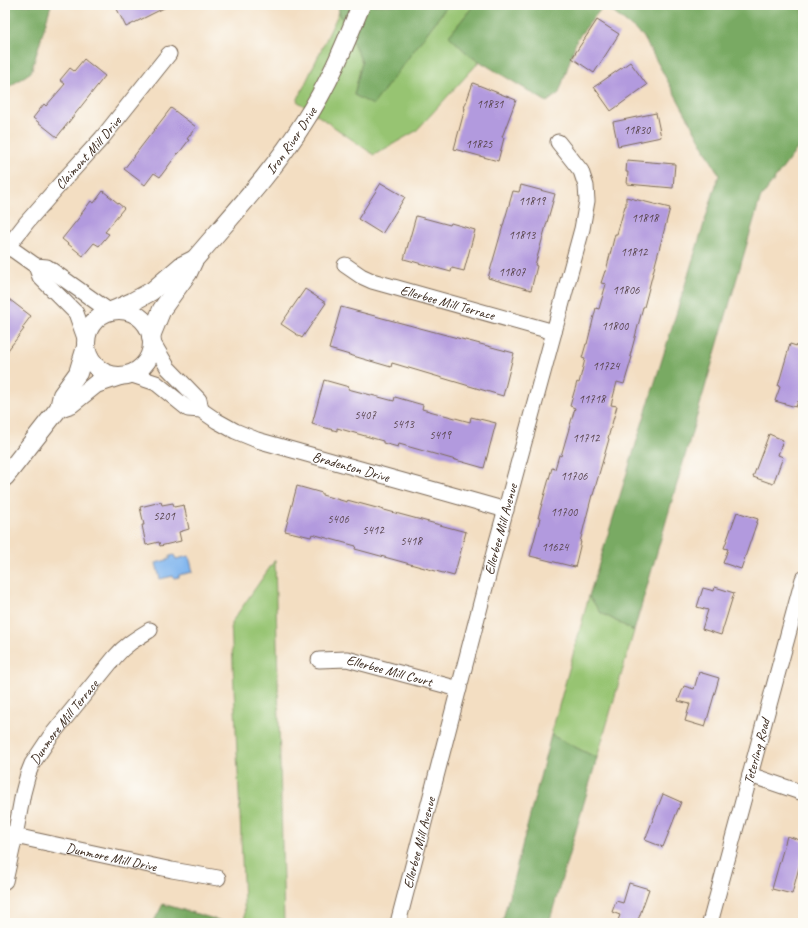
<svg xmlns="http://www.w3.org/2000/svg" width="808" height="928" font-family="Caveat,sans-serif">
  <rect width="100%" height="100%" fill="#fdfcf7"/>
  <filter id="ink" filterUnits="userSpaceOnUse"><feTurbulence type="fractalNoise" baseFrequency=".025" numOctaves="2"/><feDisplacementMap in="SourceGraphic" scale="8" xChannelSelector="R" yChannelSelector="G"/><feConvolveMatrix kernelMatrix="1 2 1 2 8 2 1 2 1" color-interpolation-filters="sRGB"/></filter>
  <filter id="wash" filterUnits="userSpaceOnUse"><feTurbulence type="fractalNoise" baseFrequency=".012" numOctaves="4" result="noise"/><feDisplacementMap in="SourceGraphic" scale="16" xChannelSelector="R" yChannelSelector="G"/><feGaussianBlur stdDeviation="0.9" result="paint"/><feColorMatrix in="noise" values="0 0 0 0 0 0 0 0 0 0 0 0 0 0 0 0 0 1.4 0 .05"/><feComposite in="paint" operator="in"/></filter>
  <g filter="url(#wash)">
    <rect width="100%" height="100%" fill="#f3dec2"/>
    <!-- green -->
    <path fill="#97c472" stroke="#697748" d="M448,5h26l-25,31 20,19 10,7 -63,69 -42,24 -77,-54 42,-89 23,50 -8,33 19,9z
      M275,560l9,363h-39l-14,-300z
      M589,596l11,16 34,19 -37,127 -46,-23z"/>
    <!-- forest -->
    <path fill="#79aa64" stroke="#5a6a41" d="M5,5h46l-20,67 -22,15 -4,-3z
      M338,5h110l-75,100 -19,-10 8,-33 -23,-50z
      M474,5h329v136l-43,58 -126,432 -34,-19 -11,-16 130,-421 -76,-139 -39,-31 -27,34 -18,54 -12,9 -78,-47 -20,-19z
      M551,735l46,23 -48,165h-47z
      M163,904l65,19h-75z"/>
    <!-- water -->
    <path fill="#80b5ee" stroke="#5e7086" d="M174,555l2,4 13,-3 4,16 -14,3v2l-5,1 -1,-2 -13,3 -4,-16 14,-4v-3z"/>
    <g id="blocks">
      <!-- building -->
      <path fill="#b29ade" d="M115,5h55l-44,22z
        M597,20l22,14 -25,39 -22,-15z
        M84,59l21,17 -48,61 -24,-19 11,-14 2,2 19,-22 -5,-4 10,-12 4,3z
        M630,62l17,23 -36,26 -17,-24z
        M473,83l43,17 -14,37 2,1 -6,23 -44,-12 11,-41h-1z
        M171,108l25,19 -9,12 2,1 -10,13h-1l-18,24 -6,-4 -9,12 -21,-16z
        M656,113l5,24 -43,9 -5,-24z
        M627,160l48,4 -2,24 -46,-4 1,-12h-2z
        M381,183l24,14 -23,37 -24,-15z
        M521,185l34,9 -20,71 2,1 -6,24 -43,-12 25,-87 6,1z
        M103,191l21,17 -10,12v1l-9,11 4,2 -10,12 -5,-3 -11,13 -21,-17 20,-25h-1l10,-13 3,2z
        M626,197l44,11 -26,99h-1l-13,49 2,1 -8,27 -7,-2 -6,23 6,1 -9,32 1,1 -16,56h-1l-12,47h1l-6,25 -45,-11 10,-38h-2l14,-50 3,1 4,-14 2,1 14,-48 -5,-2 7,-24 2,1 6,-24 -3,-1 4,-14h1l9,-36 3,1 7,-25 -5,-1 4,-12h1l9,-37h2l8,-28h1z
        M416,216l34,9 1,-2 24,7 -11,41 -12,-3 -1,4 -47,-13z
        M305,289l21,14 -24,35 -21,-14z
        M5,296l26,20 -9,12 2,1 -19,25z
        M341,307l173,46 -11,43 -111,-33 -1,4 -62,-18z
        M790,344l13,4v44l-3,10 -2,-1 -2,6 -21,-6 5,-14 -2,-1z
        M324,380l25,7 -1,2 46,12 1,-4 28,8 -1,4 48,13 1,-5 25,6 -12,45 -85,-24 -1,3 -15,-4v-2l-46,-13v3l-25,-7z
        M769,434l14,6 -5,15 5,2 -10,27 -20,-7z
        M297,486l25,7v2l25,7v-2l119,32 -12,44 -99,-27 1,-3 -44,-12 -1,3 -26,-6z
        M161,502l1,3 11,-2 1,4 10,-2 5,24 -10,3 2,9 -21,5 -1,-4 -13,3 -4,-20h2l-4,-18z
        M737,512l21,7 -17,50 -18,-6 5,-14 -4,-1z
        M715,587l19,6 -13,42 -19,-6 6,-19 -11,-3 6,-19 11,3z
        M699,672l20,6 -14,49 -20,-6 5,-17 -12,-3 6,-15 10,3z
        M663,794l18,8 -18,45 -18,-7z
        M787,836l16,5v11l-11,42 -20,-5z
        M629,883l20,6 -12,34h-20l3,-8 -8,-3 4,-11 7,2z"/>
    </g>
  </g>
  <g filter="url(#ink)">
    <use href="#blocks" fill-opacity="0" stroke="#7b6957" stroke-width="1"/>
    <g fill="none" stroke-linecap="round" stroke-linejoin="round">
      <!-- minor casing -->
      <g stroke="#7b6957" stroke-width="17">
        <g id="minor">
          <path d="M5,244l31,22 4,11 36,36 10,28"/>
          <path id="s1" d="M5,250l22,-28 35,-40 40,-44 67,-84"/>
          <path id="s2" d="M345,265l16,11 11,5 182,51"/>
          <path d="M36,266l11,1 62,44"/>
          <path d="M152,341l16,27 31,32 2,10"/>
          <path id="s3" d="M129,374l27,9 32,26 13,1 16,11 18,10 22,9 249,70"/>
          <path id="s4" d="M319,660l28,-1 112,30"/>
          <path d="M750,775l53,18"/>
          <path id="s5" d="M6,833l9,3 157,34 46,8"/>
          <path id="s6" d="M5,881l10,-45 8,-43 5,-19 4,-10 18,-27 65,-80c10,-12 22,-19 35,-27"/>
          <path id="s7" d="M398,923l97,-374 87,-320 5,-28 -1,-15 -5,-15 -23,-29"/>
          <path id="s8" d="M710,923l93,-344"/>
        </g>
      </g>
      <!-- tertiary casing -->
      <g stroke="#7b6957" stroke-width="20">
        <g id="tertiary">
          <path d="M114,310l18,-8 20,-11 29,-25 12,-6"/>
          <circle cx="119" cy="343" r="33"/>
          <path id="s9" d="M151,336l11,-27 26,-36 6,-13c38,-45 79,-88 110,-138 24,-36 41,-77 57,-117"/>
          <path d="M59,408l12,-4 25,-20 24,-8"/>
          <path d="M5,477l54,-69 3,-13 16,-22 8,-26"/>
        </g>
      </g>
      <!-- minor -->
      <use href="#minor" stroke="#fff" stroke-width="15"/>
      <!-- tertiary -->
      <use href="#tertiary" stroke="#fff" stroke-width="18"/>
    </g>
  </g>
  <g text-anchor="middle" stroke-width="4" stroke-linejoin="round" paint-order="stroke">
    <!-- number labels -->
    <g font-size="12" fill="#59464e">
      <text x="490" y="108">11831</text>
      <text x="637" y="134">11830</text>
      <text x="479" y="148">11825</text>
      <text x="532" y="205">11819</text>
      <text x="645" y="222">11818</text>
      <text x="522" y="239">11813</text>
      <text x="634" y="256">11812</text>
      <text x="512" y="276">11807</text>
      <text x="626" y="294">11806</text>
      <text x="615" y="330">11800</text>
      <text x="606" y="370">11724</text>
      <text x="592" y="403">11718</text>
      <text x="365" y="419">5407</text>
      <text x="403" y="428">5413</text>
      <text x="440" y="439">5419</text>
      <text x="586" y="442">11712</text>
      <text x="574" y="480">11706</text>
      <text x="564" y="516">11700</text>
      <text x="164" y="520">5201</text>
      <text x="338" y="523">5406</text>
      <text x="373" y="534">5412</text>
      <text x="411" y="545">5418</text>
      <text x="555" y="551">11624</text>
    </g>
    <!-- street labels -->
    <g font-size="14" fill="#3b2a1e" stroke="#fdfcf7">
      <text dy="5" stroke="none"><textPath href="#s9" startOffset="242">Iron River Drive</textPath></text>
      <text dy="5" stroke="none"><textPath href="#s1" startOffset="128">Claimont Mill Drive</textPath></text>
      <text dy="5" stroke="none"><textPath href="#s2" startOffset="110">Ellerbee Mill Terrace</textPath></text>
      <text dy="5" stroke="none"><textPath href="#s3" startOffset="244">Bradenton Drive</textPath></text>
      <text dy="5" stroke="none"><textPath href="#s7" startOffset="407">Ellerbee Mill Avenue</textPath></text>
      <text dy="5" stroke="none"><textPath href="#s4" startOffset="72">Ellerbee Mill Court</textPath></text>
      <text dy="5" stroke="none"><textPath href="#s6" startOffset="173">Dunmore Mill Terrace</textPath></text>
      <text dy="5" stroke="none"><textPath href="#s8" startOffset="178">Teterling Road</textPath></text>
      <text dy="5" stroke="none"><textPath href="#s7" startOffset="83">Ellerbee Mill Avenue</textPath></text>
      <text dy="5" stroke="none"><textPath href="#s5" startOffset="108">Dunmore Mill Drive</textPath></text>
    </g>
  </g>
  <!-- margin -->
  <rect width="808" height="928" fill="none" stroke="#fdfcf7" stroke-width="20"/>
</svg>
